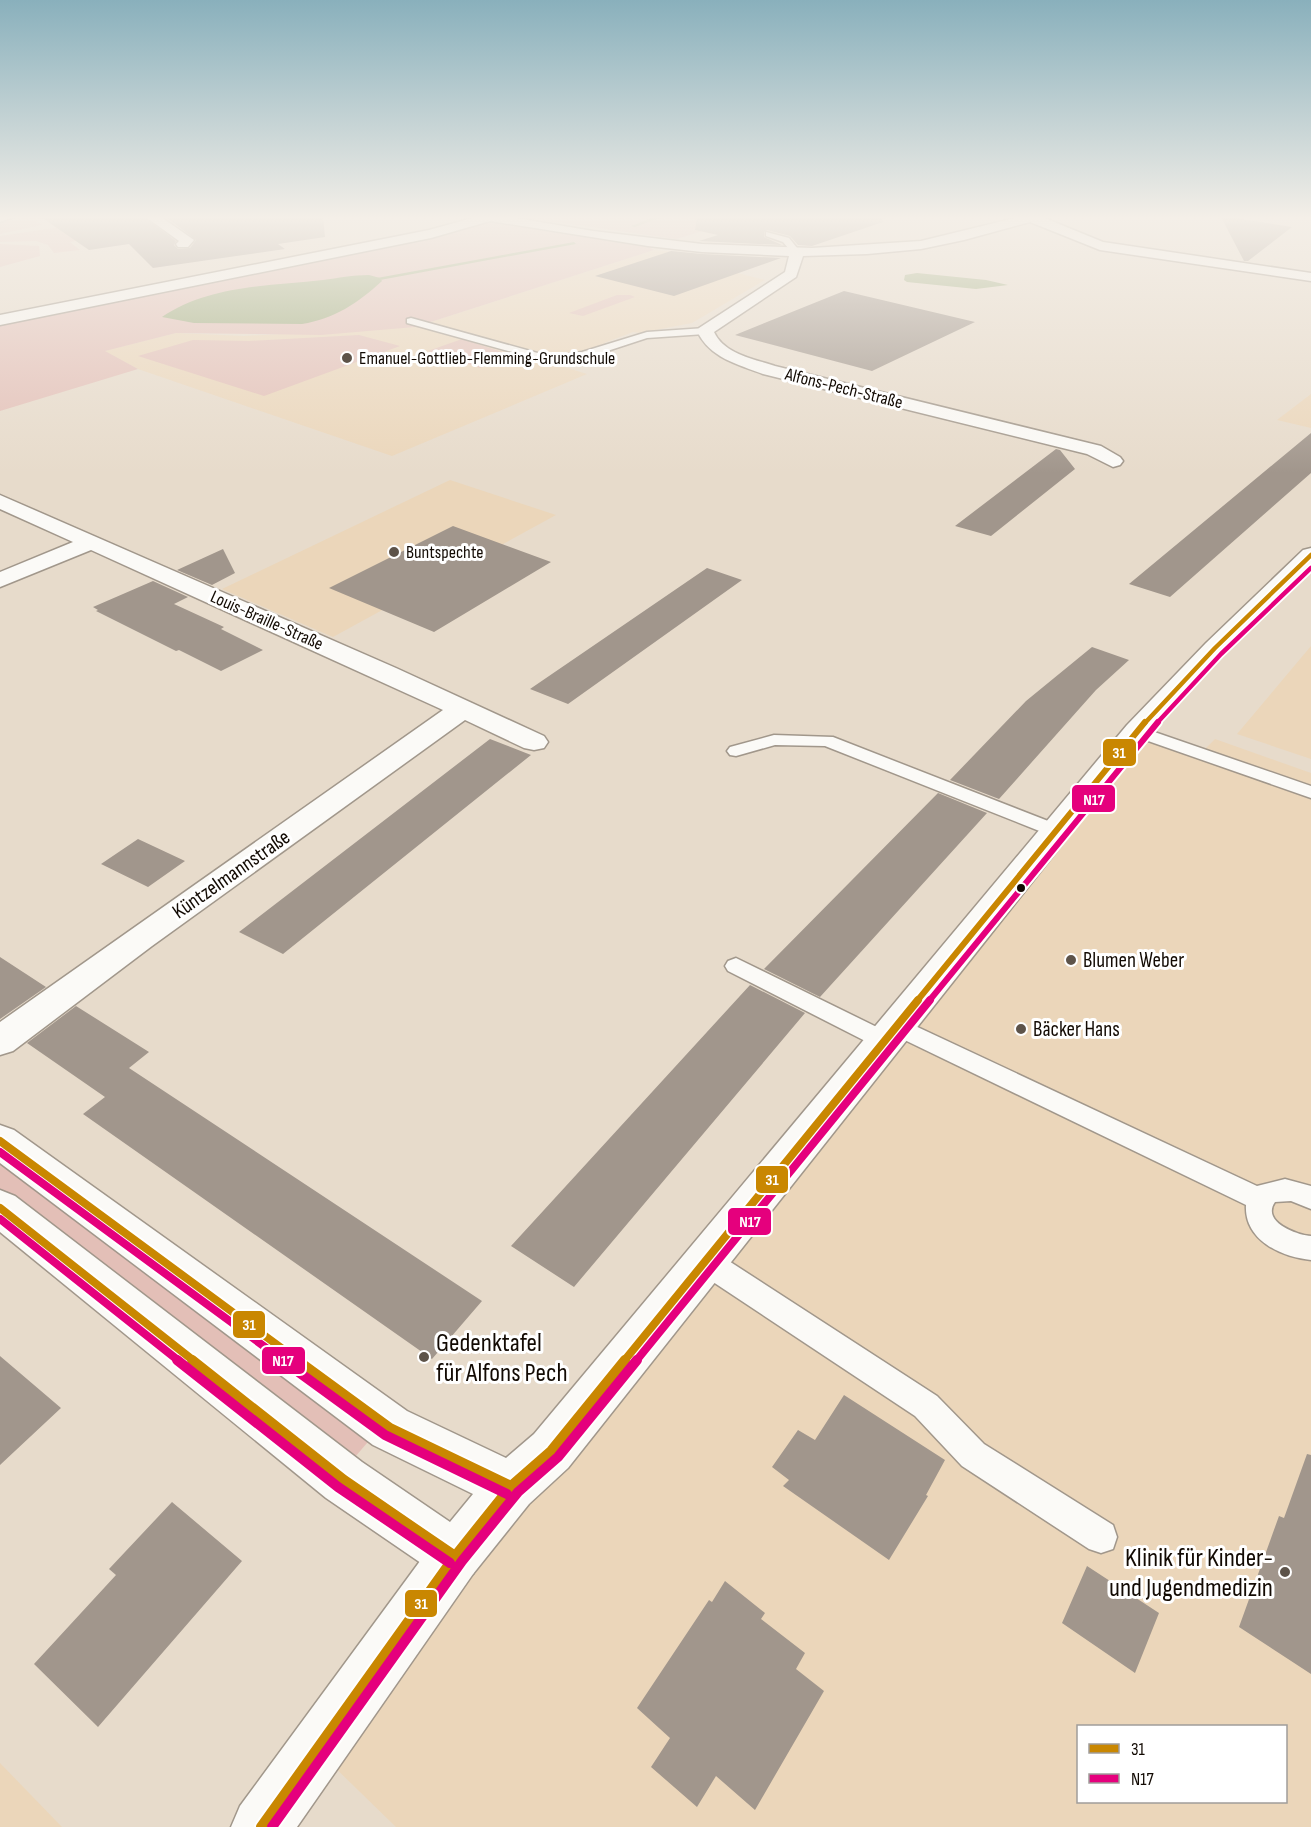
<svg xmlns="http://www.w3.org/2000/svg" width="1311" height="1827" font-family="'Sofia Sans Condensed',sans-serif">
  <rect width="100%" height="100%" fill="#e7dbcb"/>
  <!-- built -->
  <path fill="#ebd6ba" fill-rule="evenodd" d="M654,250l75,7 -23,8 59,15 -73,43 -52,10 -7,-1 -29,11 6,2 -52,20 29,9 -195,82 -254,-87 -34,-18 72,-18 68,3 171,-9z
    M1311,394v34l-34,-8z
    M450,480l106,35 -223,122 -111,-48z
    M1311,646v113l-74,-25z
    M1137,731l64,22 14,-14 96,34v1054h-915l-73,-71zM1078,1726h208v76h-208z
    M0,1763l62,64h-62z"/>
  <!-- green -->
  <path fill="#e3bfb7" d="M27,217h21l-14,3 8,5 -42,9v-13z
    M128,217l30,11 -88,14 10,8 -26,3 -6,-8 -12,-4 -36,1v-6z
    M520,217h231l-75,22z
    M489,221l162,23 -2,3 5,3 -239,77 -94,8 -145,-2 -71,18 33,18 -138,42v-90z
    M0,244l39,2 1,10 -40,11z
    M617,295h13l5,2 -52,19 -14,-3z
    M359,335l41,11 -136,50 -126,-40 55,-16 56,1z
    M462,339l53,17 -35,12 -52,-17z
    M0,1159l373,277 -18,21 -355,-267z"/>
  <!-- water -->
  <path fill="#9baa7b" d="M917,273l69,7 22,5 -32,4 -69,-7 -3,-2 1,-5z
    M369,275l11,3 2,3c-24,22 -48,38 -80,43l-108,-1 -32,-6c47,-32 108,-31 161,-37 15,-2 30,-5 46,-5z"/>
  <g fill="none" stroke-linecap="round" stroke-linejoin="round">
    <!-- stream -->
    <path fill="#9baa7b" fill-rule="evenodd" d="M654,217h8l-27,10 -4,-1z
      M574,242l2,2 -196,36 -3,-2z"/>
  </g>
  <!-- building -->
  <path fill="#a1968c" d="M41,217h103l32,24 -2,4 4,4 12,-1 6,-8 -30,-23h157l2,20 -47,7 7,5 -132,19 -24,-24 -40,6z
    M697,217h185l1,5 -71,24 -14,-1 -8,-9 -23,-6 -3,2v5l18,8 -83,-4 19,-6 -23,-5z
    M1221,217h8l63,10 -44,34h-4z
    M671,251l31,3 79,4 -107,38 -79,-20z
    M844,291l131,31 -103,49 -137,-36z
    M1311,433v40l-141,124 -41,-13z
    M1056,449l4,1 15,19 -84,67 -36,-10z
    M453,526l98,36 -117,70 -105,-44z
    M223,549l12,24 -23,12 -35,-15z
    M707,568l35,12 -174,124 -38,-15z
    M153,581l35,16 -14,7 50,23 -3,2 42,21 -42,21 -42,-21 -3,1 -80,-40 2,-1 -5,-3z
    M1092,647l37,13 -33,30 -97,109 -49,-19 76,-79z
    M490,739l41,16 -248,199 -44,-22z
    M938,793l49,20 -167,184 -56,-28z
    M138,839l47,22 -37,26 -47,-23z
    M0,957l46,30 -46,32z
    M750,985l55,28 -231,274 -63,-41z
    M76,1006l73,46 -20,16 353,233 -50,58 -349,-245 22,-17 -78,-54z
    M0,1356l61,52 -61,57z
    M844,1395l101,65 -19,35 2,1 -39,64 -106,-74 6,-6 -17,-13 26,-37 17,10z
    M1307,1454l4,1v219l-72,-47 40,-111 5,2z
    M172,1502l70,59 -144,166 -64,-63 82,-89 -7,-6z
    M1087,1566l72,47 -24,60 -73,-50z
    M725,1581l40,32 -4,6 44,34 -9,16 28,22 -69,119 -39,-34 -19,31 -46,-40 19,-29 -33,-30 72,-108 3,2z"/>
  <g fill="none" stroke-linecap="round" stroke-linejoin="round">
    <!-- service casing -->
    <g stroke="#a1978b" stroke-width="3">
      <path id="service" d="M766,232l23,6 12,15 -7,2 -11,-13 -17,-6z
        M411,318l141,39 30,-5 65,-20 58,-4 5,3 -5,3 -58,4 -58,19 -37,6 -145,-40v-4z
        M1137,726l174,60v12l-180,-63 -3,-4 3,-4z
        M774,735l59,2 228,89 3,4 -3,4h-14l-222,-88 -50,-1 -39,11 -6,-1 -3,-4 3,-4z
        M736,958l155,76 4,6 -4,6 -8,3 -8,-3 -147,-75 -3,-5 3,-5z
        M896,1017l361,169 28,-7 26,7v23l-20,-8 -16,1c-14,20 22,33 36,34v24c-30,-3 -67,-20 -65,-55l-358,-173 -4,-6 4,-6z
        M705,1249l10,3 222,144 47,48 129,81 4,12 -4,12 -12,4 -12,-4 -127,-83 -47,-50 -220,-146 -4,-9 4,-9z"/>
    </g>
    <!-- minor casing -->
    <g stroke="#a1978b" stroke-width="3">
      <path id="minor" d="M0,217h14l-14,5z
        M146,217h15l33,23 -6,7h-10l-2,-3 3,-3z
        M476,217h34l83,14 109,13 110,4 109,-7 98,-24h23l61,25 208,31v8l-211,-31 -70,-28 -66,18 -43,9 -54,5 -64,2 -7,21 -82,55c10,22 40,27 61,34l326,80 19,11 3,4 -3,4 -7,2 -26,-13 -324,-80c-26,-10 -53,-16 -66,-43l2,-3 86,-56 4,-16 -87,-4 -54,-6 -158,-25 -59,17 -431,87v-10l429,-85z
        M0,495l396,173 148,68 4,6 -4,6 -10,2 -10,-2 -59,-28 -313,226 -139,105 -13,4v-33l443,-312 -352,-160 -91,37v-15l73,-30 -73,-33z
        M455,1530l18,8 8,18 -8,18 -176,253h-66l9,-21 197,-268z"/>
    </g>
    <!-- tertiary casing -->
    <g stroke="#a1978b" stroke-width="3">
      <path id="tertiary" d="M1311,548v20l-87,85 -77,84 -579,731 -39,36 -56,70 -18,8 -18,-8 -111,-76 -326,-266v-42l15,6 347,266 88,60 23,-28 -100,-49 -373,-282v-38l14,5 393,281 99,47 28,-24 593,-709 79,-82 97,-93z"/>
    </g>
    <!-- service -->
    <use href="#service" fill="#fbfaf7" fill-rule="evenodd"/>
    <!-- minor -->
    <use href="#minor" fill="#fbfaf7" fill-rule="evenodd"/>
    <!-- tertiary -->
    <use href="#tertiary" fill="#fbfaf7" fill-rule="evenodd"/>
    <!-- bus-1-far3 casing -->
    <g stroke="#fff" stroke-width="8">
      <path id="bus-1-far3" d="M1144,724l71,-76 96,-93"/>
    </g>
    <!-- bus-1-far2 casing -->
    <g stroke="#fff" stroke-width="10">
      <path id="bus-1-far2" d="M917,1001l228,-279"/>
    </g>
    <!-- bus-1-far1 casing -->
    <g stroke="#fff" stroke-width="12">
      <path id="bus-1-far1" d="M0,1141l299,220
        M0,1208l194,153
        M624,1361l294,-361"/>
    </g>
    <!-- bus-1 casing -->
    <g stroke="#fff" stroke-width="14">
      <path id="bus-1" d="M192,1360l152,120 111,76
        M297,1360l93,68 121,58
        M261,1827l194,-271 56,-70 40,-35 74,-91"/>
    </g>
    <!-- bus-2-far3 casing -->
    <g stroke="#fff" stroke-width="8">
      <path id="bus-2-far3" d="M1156,724l65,-70 90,-86"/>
    </g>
    <!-- bus-2-far2 casing -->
    <g stroke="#fff" stroke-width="10">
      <path id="bus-2-far2" d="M929,1001l229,-279"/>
    </g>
    <!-- bus-2-far1 casing -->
    <g stroke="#fff" stroke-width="12">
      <path id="bus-2-far1" d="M0,1152l284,209
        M0,1219l179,142
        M636,1361l294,-361"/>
    </g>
    <!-- bus-2 casing -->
    <g stroke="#fff" stroke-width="14">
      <path id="bus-2" d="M177,1360l161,127 112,76
        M282,1360l103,75 122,59
        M272,1827l190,-266 56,-69 40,-35 79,-97"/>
    </g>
    <!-- bus-1-far3 -->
    <use href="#bus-1-far3" stroke="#c98701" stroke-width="4.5"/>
    <!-- bus-1-far2 -->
    <use href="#bus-1-far2" stroke="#c98701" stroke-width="6"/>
    <!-- bus-1-far1 -->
    <use href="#bus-1-far1" stroke="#c98701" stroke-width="8"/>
    <!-- bus-1 -->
    <use href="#bus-1" stroke="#c98701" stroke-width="10"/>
    <!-- bus-2-far3 -->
    <use href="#bus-2-far3" stroke="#e5007d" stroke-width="4.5"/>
    <!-- bus-2-far2 -->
    <use href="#bus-2-far2" stroke="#e5007d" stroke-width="6"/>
    <!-- bus-2-far1 -->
    <use href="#bus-2-far1" stroke="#e5007d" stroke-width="8"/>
    <!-- bus-2 -->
    <use href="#bus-2" stroke="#e5007d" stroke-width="10"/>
  </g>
  <!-- sky -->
  <linearGradient id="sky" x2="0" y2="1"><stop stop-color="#89b0bc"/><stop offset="0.46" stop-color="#f4efe8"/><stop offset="1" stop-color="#f4efe8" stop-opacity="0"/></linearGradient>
  <rect width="1311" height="473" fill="url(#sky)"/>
  <!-- markers -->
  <g fill="#5d5349" stroke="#fff" stroke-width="2">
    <circle cx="347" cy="358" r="6"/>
    <circle cx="394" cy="552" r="6"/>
    <circle cx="1071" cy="960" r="6"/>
    <circle cx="1021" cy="1029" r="6"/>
    <circle cx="424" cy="1357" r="6"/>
    <circle cx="1285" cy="1572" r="6"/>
  </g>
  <circle fill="#120a03" stroke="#fff" stroke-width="2" cx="1021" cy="888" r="5"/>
  <g text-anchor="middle" stroke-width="6" stroke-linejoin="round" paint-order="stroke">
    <!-- far-poi labels -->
    <g font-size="18" fill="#120a03" stroke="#fff" text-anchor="start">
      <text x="359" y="364">Emanuel-Gottlieb-Flemming-Grundschule</text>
      <text x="406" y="558">Buntspechte</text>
    </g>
    <!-- far-street labels -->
    <g font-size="18" fill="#120a03" stroke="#fff">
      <text transform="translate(844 388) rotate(14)" y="6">Alfons-Pech-Straße</text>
      <text transform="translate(267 620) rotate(24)" y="6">Louis-Braille-Straße</text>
    </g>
    <!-- street labels -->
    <g font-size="21" fill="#120a03" stroke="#fff">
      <text transform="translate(231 874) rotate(-35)" y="7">Küntzelmannstraße</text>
    </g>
    <!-- poi labels -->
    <g font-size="21" fill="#120a03" stroke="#fff" text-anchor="start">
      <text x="1083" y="967">Blumen Weber</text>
      <text x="1033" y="1036">Bäcker Hans</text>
    </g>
    <!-- near-poi labels -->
    <g font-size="26" fill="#120a03" stroke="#fff" text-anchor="start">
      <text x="436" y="1351">Gedenktafel<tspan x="436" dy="30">für Alfons Pech</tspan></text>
      <text x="1273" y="1566" text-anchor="end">Klinik für Kinder-<tspan x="1273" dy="30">und Jugendmedizin</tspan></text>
    </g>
  </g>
  <g stroke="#fff" stroke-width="2">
    <rect x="1102" y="738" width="35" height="29" rx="6" fill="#c98701"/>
    <rect x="1071" y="784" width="45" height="29" rx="6" fill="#e5007d"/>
    <rect x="755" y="1165" width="34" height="29" rx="6" fill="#c98701"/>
    <rect x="727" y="1207" width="45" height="29" rx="6" fill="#e5007d"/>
    <rect x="232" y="1310" width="34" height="29" rx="6" fill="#c98701"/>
    <rect x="261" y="1346" width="45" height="29" rx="6" fill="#e5007d"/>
    <rect x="404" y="1589" width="34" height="29" rx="6" fill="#c98701"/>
  </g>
  <g font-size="16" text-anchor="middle" font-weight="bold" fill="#fff">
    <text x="1119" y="758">31</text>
    <text x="1094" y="805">N17</text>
    <text x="772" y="1185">31</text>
    <text x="750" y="1227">N17</text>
    <text x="249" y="1330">31</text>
    <text x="283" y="1366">N17</text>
    <text x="421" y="1609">31</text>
  </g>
  <!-- legend -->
  <rect x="1077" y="1725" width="210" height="78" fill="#ffffff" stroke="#a09d9a" stroke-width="1.5"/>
  <rect x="1089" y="1744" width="30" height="9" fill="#c98701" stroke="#a09d9a" stroke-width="1.5"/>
  <text x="1131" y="1755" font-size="18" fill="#120a03">31</text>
  <rect x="1089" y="1774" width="30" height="9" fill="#e5007d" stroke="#a09d9a" stroke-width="1.5"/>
  <text x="1131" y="1785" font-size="18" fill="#120a03">N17</text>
</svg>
